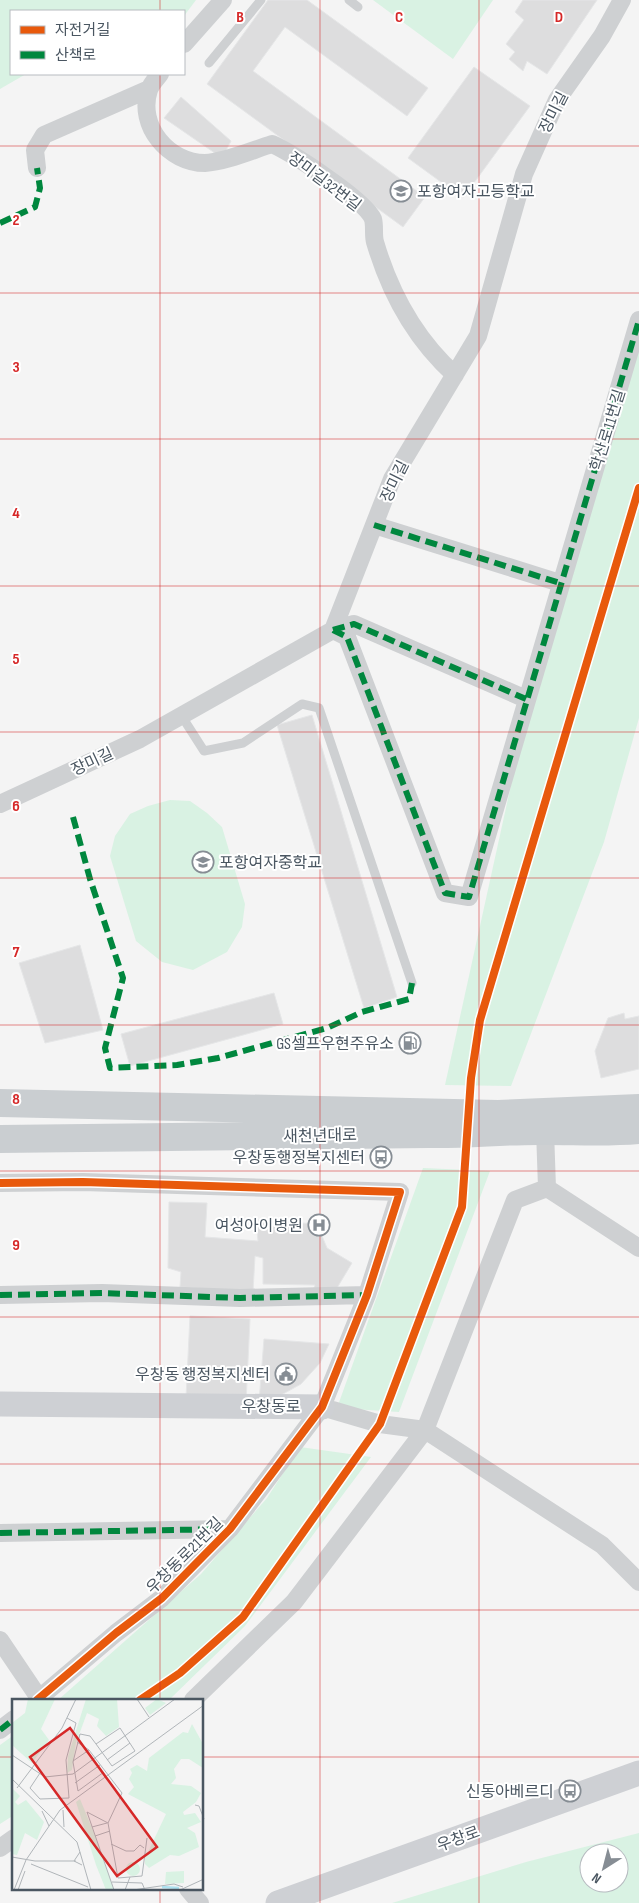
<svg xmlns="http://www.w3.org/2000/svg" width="639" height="1903" font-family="'Sofia Sans Condensed','Noto Sans KR',sans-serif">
  <rect width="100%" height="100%" fill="#f4f4f4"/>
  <!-- green -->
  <path fill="#d9f2e3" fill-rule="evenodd" d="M0,0h196l-12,16v-5h-173v63h15l-26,15z
    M373,0h120l-40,59z
    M639,327v391l-35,124 -93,244 -66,-1 101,-459z
    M170,800l20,1 17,12 15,14 23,77 -3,23 -15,25 -34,18 -31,-8 -26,-21 -26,-85 5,-20 15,-22 18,-8z
    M423,1168l67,3 -91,241 -62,-4z
    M300,1447l71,10 -126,169 -76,74h-111l143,-126 66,-76z
    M14,1735v80l-14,9v-79z
    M639,1833v70h-247l134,-41zM589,1853h30v30h-30z"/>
  <!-- building -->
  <path fill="#ddddde" stroke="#e5e6e7" d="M268,0h39l121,88 -21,28 -122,-89 -32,44 172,126 -22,30 -196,-143z
    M523,0h74l-50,74 -20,-13 -4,10 -14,-12 6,-7 -9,-8 18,-24 -9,-8z
    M474,67l56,39 -67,92 -55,-40z
    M181,97l50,44 -9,17 -58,-40z
    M312,715l85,282 -33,11 -87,-283z
    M80,945l23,85 -58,13 -26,-80z
    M274,993l9,31 -153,42 -9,-32z
    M624,1013l1,6 14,-3v53l-38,9 -6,-27 13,-33z
    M169,1202l38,1 -2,34 53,4 -2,-21 61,4 10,24 25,15 -18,30 -21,-2 2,-6 -52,-1v-26l-8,-2 -2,36 -73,-5 1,-15 -13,-4z
    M190,1316l60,3 -4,83 -60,-4z
    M264,1339l65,5 -9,19 -19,21 -18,10 -24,8z"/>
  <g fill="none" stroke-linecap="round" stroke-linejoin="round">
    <!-- lane -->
    <path stroke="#ced0d2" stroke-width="9" d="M349,0l9,7
      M209,63l52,-63
      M181,715l23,36 39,-8 59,-39 17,4 93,275"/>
    <!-- street -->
    <path stroke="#ced0d2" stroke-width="18" d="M184,44l39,-44
      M160,74c-4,5 -9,10 -11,16 -12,36 20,73 56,73 20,-1 48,-13 67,-19 20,9 93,56 101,75 2,7 0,16 2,23 15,51 40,97 80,133
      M37,168l-2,-18 9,-15 105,-46
      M374,525l186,58
      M333,630l14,7 98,256 24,4 170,-577
      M333,630l59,-151 86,-143 46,-162 33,-74 45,-64 20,-36
      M0,804l140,-65 193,-109 21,-6 172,75
      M545,1130l2,58
      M0,1183l83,-1 317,10 -33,103 -45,112 -92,122 -68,69 -46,35 -79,67
      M0,1295l102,-2 138,5 127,-3
      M322,1407l58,17 45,6 177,115 37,37
      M0,1533l230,-4
      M0,1640l39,58
      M193,1700l101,-98 131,-172 90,-230 32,-12 92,60
      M0,1730l14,-11
      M0,1848l14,-10
      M188,1889l12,14"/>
    <!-- secondary -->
    <path stroke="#ced0d4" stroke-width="25" d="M0,1404l322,3
      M278,1903l361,-130"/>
    <!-- primary -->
    <path stroke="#caced1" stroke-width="28" d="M0,1103l498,11 141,-6
      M0,1139l428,-5c40,1 79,-4 119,-3 31,0 61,2 92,-1"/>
    <!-- quiet -->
    <path stroke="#00873e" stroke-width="6" stroke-dasharray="12 6" stroke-linecap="butt" d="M0,223l35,-16 5,-19 -3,-20
      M374,525l186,58
      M333,630l14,7 98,256 24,4 170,-577
      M333,630l21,-6 172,75
      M73,817l17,62 33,99 -18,70 5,20 67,-3 41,-7 109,-30 35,-16 47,-13 3,-16
      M0,1295l102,-2 138,5 127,-3
      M0,1533l230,-4
      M0,1730l14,-11"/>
    <!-- cycleway casing -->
    <g stroke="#fff" stroke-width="11">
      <path id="cycleway" d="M0,1183l83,-1 317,10 -33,103 -45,112 -92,122 -68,69 -46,35 -79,67
        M140,1700l40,-27 63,-56 137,-193 82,-217 9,-129 9,-58 159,-532"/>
    </g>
    <!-- cycleway -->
    <use href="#cycleway" stroke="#e8590c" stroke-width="8"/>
  </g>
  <!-- grid -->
  <path fill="none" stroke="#d62828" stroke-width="1" stroke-opacity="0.55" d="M160,0v11M320,0v1903M479,0v1903M160,74v1626M0,146h639M0,293h639M0,439h639M0,586h639M0,732h639M0,878h639M0,1025h639M0,1171h639M0,1317h639M0,1464h639M0,1610h639M0,1757h14M202,1757h437M160,1889v14"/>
  <!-- icons -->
  <defs>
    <g id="school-ring" transform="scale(1.125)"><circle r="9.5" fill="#fff" stroke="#868d94" stroke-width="1.5"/><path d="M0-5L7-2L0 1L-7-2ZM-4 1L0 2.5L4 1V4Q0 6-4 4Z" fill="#868d94"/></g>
    <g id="fuel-ring" transform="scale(1.125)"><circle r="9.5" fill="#fff" stroke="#868d94" stroke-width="1.5"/><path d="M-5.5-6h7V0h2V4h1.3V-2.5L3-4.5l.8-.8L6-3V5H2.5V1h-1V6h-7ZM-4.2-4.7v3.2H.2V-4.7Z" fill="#868d94"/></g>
    <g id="bus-ring" transform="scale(1.125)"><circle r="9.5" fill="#fff" stroke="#868d94" stroke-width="1.5"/><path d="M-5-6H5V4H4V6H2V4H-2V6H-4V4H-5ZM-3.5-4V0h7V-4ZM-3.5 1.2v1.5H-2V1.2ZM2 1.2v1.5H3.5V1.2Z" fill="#868d94"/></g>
    <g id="hospital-ring" transform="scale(1.125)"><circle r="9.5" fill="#fff" stroke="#868d94" stroke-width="1.5"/><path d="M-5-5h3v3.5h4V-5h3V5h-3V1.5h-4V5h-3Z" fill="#868d94"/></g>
    <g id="civic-ring" transform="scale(1.125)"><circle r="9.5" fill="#fff" stroke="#868d94" stroke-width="1.5"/><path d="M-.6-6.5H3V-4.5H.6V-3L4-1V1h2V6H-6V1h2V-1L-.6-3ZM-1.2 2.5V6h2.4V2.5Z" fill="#868d94"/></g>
  </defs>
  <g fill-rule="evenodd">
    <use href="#school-ring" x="401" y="191"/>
    <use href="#school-ring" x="203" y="862"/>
    <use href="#fuel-ring" x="410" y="1043"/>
    <use href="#bus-ring" x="381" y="1157"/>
    <use href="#hospital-ring" x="319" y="1225"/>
    <use href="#civic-ring" x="286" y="1374"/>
    <use href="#bus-ring" x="570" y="1791"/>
  </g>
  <g text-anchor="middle" stroke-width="4" stroke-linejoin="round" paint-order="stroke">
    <!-- street labels -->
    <g font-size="16" fill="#4a5661" stroke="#fff">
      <text transform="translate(553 112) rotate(-63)" y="6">장미길</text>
      <text transform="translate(325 181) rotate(37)" y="6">장미길32번길</text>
      <text transform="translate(607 430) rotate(-73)" y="6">학산로11번길</text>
      <text transform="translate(394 481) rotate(-64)" y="6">장미길</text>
      <text transform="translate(92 761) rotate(-25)" y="6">장미길</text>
      <text transform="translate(320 1135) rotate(-1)" y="6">새천년대로</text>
      <text x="271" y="1412">우창동로</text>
      <text transform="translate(184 1555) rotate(-45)" y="6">우창동로21번길</text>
      <text transform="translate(458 1838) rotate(-20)" y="6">우창로</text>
    </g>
    <!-- poi labels -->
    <g font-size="16" fill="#4a5661" stroke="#fff" text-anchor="end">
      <text x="417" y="197" text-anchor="start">포항여자고등학교</text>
      <text x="219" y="868" text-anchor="start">포항여자중학교</text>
      <text x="394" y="1049">GS셀프우현주유소</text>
      <text x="365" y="1163">우창동행정복지센터</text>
      <text x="303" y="1231">여성아이병원</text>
      <text x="270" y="1380">우창동 행정복지센터</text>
      <text x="554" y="1797">신동아베르디</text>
    </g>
  </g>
  <!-- overview -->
  <g transform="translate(12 1699)">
    <rect width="191" height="191" fill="#f4f4f4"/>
    <path d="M16,0h27l-14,30 8,11 -17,23 -20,-18v-22l13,-10zM74,0h31l2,28 -13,9 -9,-10 2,-7 -12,-6 -11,30 -4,27 -5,3 1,-17zM145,0l9,4 -16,12 -5,-7zM180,25l11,20v24l-14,-9h-8l-7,10 2,9 -5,6 20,2 10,7 -5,9 -13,10 1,3 11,-2 6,9 -14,6 8,5 4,14 -20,9 -9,-1 -21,13 -4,-4v-11l3,-1 18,-38 -38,-20 6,-7 -5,-8 3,-6 -2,-4 7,-4 10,6 2,-13 34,-26 5,1zM0,89l8,8 -5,6 3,3 8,-5 18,22 -7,18 -12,-7 -8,22 -5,-1zM68,100l14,34 20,57h-8l-10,-25 -20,-63zM114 170a7 7 0 1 1 14 0a7 7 0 1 1-14 0ZM172,172v12l-19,1 1,-12z" fill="#d9f2e3"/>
    <path fill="none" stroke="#aee2f0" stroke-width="2.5" d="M150,188l17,1"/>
    <path fill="none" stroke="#b0b5b9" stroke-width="1" d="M125,0l12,18M108,29l15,23 -23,15 -16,-22zM65,43l12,8 33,43 -14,30 10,55 12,-1 -5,13M84,45l-6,-8 -10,-2 -7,28 5,29 26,-19M0,56l33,22 28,-3M95,61l23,-17M61,62l16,-11M28,74l-10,15 10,11 29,-1 -3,-38 10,-37 -9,-5M61,75l102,-75M0,80l65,63 14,48M63,84l25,-18M5,89l45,-60 14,-29M183,106l4,1 5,13M51,111l1,17M30,112l7,15M96,124l-21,-11 27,78M80,128l15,-4M83,137l15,-5M99,145l15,7h8l6,-6 4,3M68,153l-6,9 8,4M0,158l23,4h41M19,165l57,23M118,178l12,-1 5,-38M100,183l30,1 3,7M2,191l12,-30 34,-50 144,-105M6,191l7,-19M121,191l41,-6 9,3M144,191h22M168,191l24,-11"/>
    <path fill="#d62828" fill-opacity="0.15" stroke="#d62828" stroke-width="2.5" d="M58,29l87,119 -40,29 -87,-119z"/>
    <rect width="191" height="191" fill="none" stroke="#4a5661" stroke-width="2.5"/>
  </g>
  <g font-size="16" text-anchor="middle" font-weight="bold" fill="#d62828" stroke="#fff" stroke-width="4" stroke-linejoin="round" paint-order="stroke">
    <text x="240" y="22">B</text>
    <text x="399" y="22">C</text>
    <text x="559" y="22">D</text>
    <text x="16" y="225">2</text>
    <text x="16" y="372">3</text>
    <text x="16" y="518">4</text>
    <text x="16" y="664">5</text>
    <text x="16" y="811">6</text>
    <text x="16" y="957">7</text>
    <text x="16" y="1104">8</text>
    <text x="16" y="1250">9</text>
  </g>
  <!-- legend -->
  <rect x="10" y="10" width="175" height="65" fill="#ffffff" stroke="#b7bbc0"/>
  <rect x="20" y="26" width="25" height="8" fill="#e8590c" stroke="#b7bbc0"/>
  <text x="55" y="35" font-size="15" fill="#4a5661">자전거길</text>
  <rect x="20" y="51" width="25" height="8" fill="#00873e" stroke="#b7bbc0"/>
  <text x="55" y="60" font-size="15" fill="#4a5661">산책로</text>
  <!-- north arrow -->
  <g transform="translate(604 1868) rotate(216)"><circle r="24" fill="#ffffff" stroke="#b7bbc0"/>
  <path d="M0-4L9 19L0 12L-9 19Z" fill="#868d94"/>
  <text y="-8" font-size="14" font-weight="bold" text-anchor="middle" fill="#4a5661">N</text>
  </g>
</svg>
